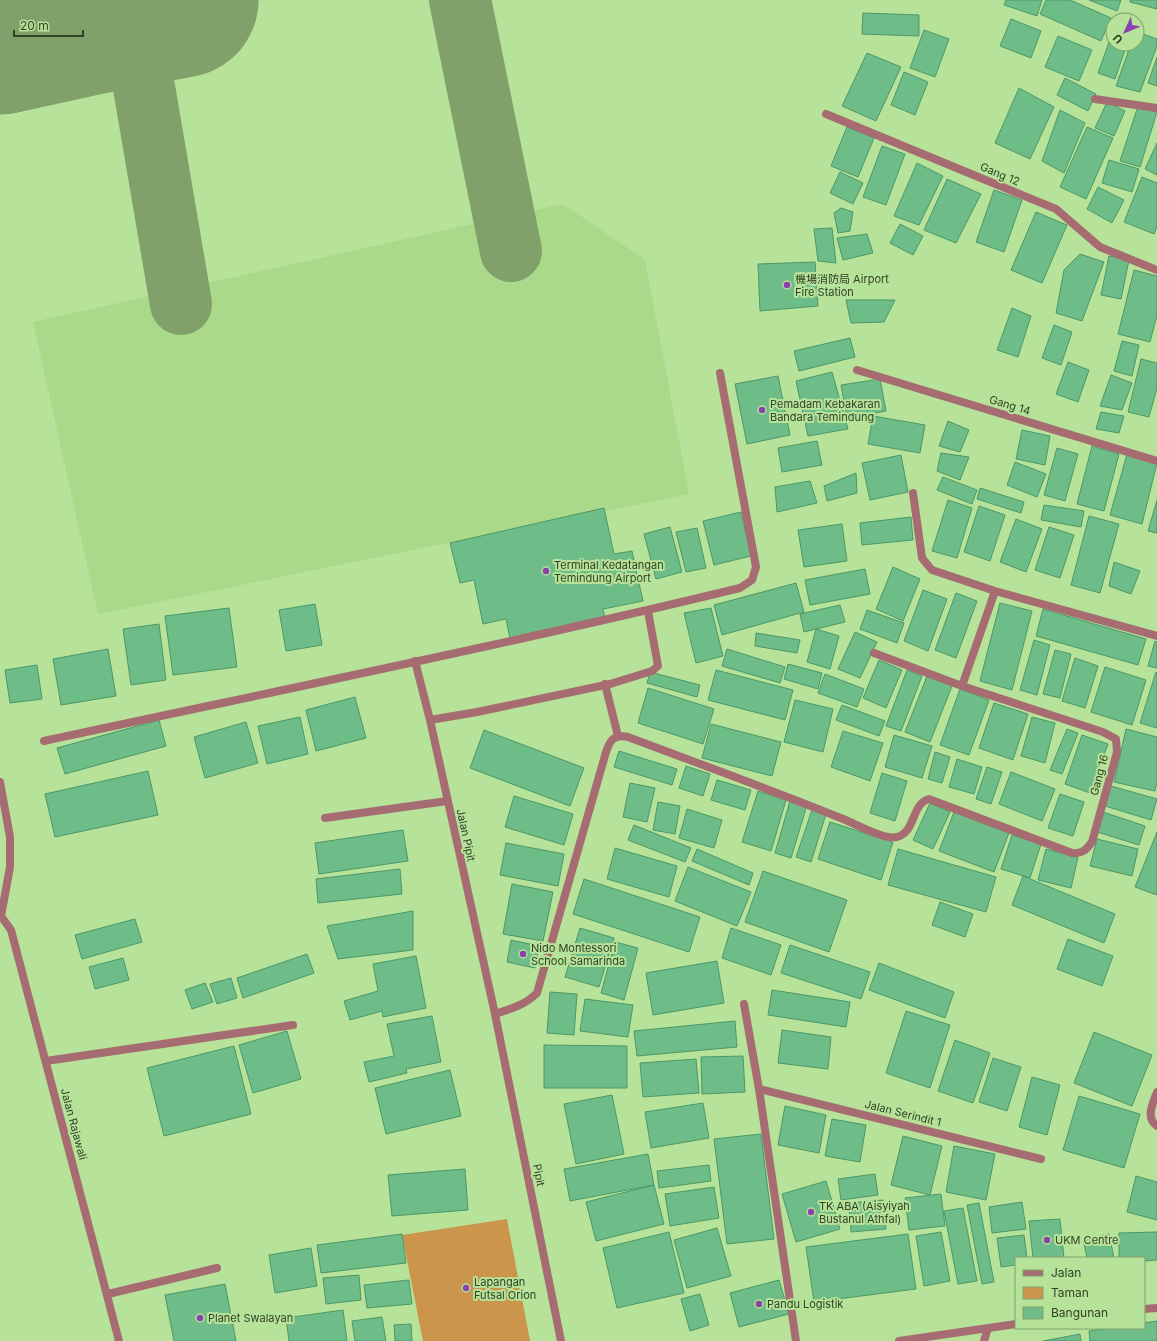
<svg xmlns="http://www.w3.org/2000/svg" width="1157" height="1341" font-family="Inter,'Noto Sans SC',sans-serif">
  <rect width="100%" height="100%" fill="#b6e299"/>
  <!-- built -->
  <path fill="#a9d989" d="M563,204l82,56 44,234 -591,120 -65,-292z"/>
  <!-- green -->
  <path fill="#cb964c" d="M507,1219l23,122h-107l-21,-106z"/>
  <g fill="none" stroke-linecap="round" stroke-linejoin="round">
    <!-- taxiway -->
    <path stroke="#80a26a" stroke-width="62" d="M460,0l51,251
      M166,3c-17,15 -22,26 -28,49l43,252
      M91,17c24,7 36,11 47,35"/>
    <!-- runway -->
    <path stroke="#80a26a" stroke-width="155" d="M0,37l91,-20 90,-17"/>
  </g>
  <!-- building -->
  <path fill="#6ebc88" stroke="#4b9866" d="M1006,0h36l-5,16 -33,-11z
    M1046,0h24l41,18 -10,23 -61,-27z
    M1089,0h32l-4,11z
    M1130,0h27v9l-27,-7z
    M863,13l56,2v21l-57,-2z
    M1120,13l16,6v1h-19z
    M1011,19l30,12 -10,27 -31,-12z
    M924,30l25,9 -14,38 -25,-9z
    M1113,31v13h14l-12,35 -17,-6z
    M1137,32l20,7v7l-17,46 -24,-6 15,-42h6z
    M1058,36l34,14 -13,31 -34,-14z
    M867,53l34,14 -25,54 -34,-15z
    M1157,57v29l-9,-3z
    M904,72l24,10 -13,33 -24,-10z
    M1065,78l31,16 -8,17 -31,-16z
    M1019,88l35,19 -24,52 -35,-16z
    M1107,102l18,9 -11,25 -19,-8z
    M1138,106l19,6 -17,55 -20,-6z
    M1060,110l25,13 -21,50 -22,-12z
    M847,127l27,11 -16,39 -27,-11z
    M1087,127l26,11 -27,61 -26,-12z
    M1157,143v32l-12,-6z
    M882,146l23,8 -19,51 -23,-8z
    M1109,160l30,9 -7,23 -30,-9z
    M917,163l26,13 -24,49 -25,-9z
    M840,172l23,11 -10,21 -23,-11z
    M1142,177l15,6v44l-3,7 -30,-12z
    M947,179l34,15 -25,49 -32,-13z
    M1098,187l26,13 -12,23 -25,-14z
    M994,190l28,10 -18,52 -28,-10z
    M841,208l12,4 -3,19 -12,2 -4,-20z
    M1036,212l31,13 -25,58 -31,-13z
    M900,224l23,12 -10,19 -23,-12z
    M832,228l4,35 -18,-2 -4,-32z
    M867,234l6,19 -30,7 -6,-22z
    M1080,254l24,8 -22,59 -26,-8 8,-43z
    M1109,256l20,4 -8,39 -20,-4z
    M815,262l3,44 -58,5 -2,-47z
    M1134,270l23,6v39l-7,27 -32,-8z
    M846,300h49l-11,22 -33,1z
    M1012,308l19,8 -13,41 -21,-7z
    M1054,325l18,7 -11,33 -19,-7z
    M850,338l5,19 -56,14 -5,-20z
    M1122,341l17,4 -7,31 -18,-5z
    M1141,359l16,4v25l-8,29 -21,-5z
    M1068,362l21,8 -11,32 -22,-8z
    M832,372l16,57 -40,7 -12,-55z
    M1111,375l21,8 -10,27 -22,-4z
    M778,376l12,59 -43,9 -12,-60z
    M880,379l6,32 -39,7 -6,-33z
    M1101,412l23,4 -5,17 -23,-4z
    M873,416l52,9 -5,28 -52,-9z
    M948,421l21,9 -9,22 -21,-6z
    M1022,430l28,6 -5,29 -29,-6z
    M817,441l5,24 -40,7 -4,-24z
    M1092,446l27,8 -15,57 -27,-7z
    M1057,448l21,6 -13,47 -21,-6z
    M941,453l28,4 -9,23 -23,-9z
    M1127,454l30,9 -15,61 -32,-9z
    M901,455l7,37 -38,8 -8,-37z
    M1015,462l31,12 -9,23 -30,-12z
    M856,473l1,20 -30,8 -3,-15z
    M943,477l34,13 -5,14 -35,-14z
    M810,481l7,22 -40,9 -2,-25z
    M980,488l44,14 -3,11 -44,-14z
    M948,500l24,8 -15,50 -25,-7z
    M1157,500v33l-9,-2z
    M1044,505l40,6 -3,16 -40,-7z
    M979,506l26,9 -15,46 -26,-9z
    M604,508l10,46 18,-3 11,50 -40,8 2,9 -95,21 -4,-20 -23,5 -9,-44 -14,3 -10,-40z
    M741,512l10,44 -37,9 -11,-44z
    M1089,516l30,8 -19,69 -29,-8z
    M911,517l2,23 -51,5 -2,-22z
    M1016,519l26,10 -16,43 -26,-10z
    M842,524l5,37 -43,6 -6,-37z
    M670,527l12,45 -26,7 -12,-45z
    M1049,527l25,8 -14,43 -25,-8z
    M697,528l9,40 -20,4 -10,-40z
    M1114,562l26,9 -9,23 -22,-8z
    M893,567l27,12 -17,42 -27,-12z
    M865,569l5,25 -60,11 -5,-25z
    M796,583l8,29 -82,23 -8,-30z
    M923,590l24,9 -19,52 -24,-10z
    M956,593l21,8 -21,57 -21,-8z
    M1000,603l32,8 -20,79 -32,-9z
    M315,604l7,41 -36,6 -7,-41z
    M840,605l5,17 -41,10 -4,-18z
    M229,608l8,59 -64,8 -8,-59z
    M711,608l12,48 -27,7 -12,-50z
    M1043,609l103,30 -8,26 -102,-29z
    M867,610l37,13 -7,20 -37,-14z
    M159,624l7,56 -35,5 -8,-56z
    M816,629l23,7 -9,33 -23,-7z
    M855,632l22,10 -17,36 -22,-9z
    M756,633l44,7 -3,13 -42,-7z
    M1034,640l16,5 -13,50 -17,-5z
    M1155,641l2,1v26l-9,-2z
    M108,649l8,47 -55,9 -8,-46z
    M727,649l58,18 -5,16 -58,-17z
    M1055,650l16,4 -11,44 -17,-4z
    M1075,658l23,8 -13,42 -23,-7z
    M879,660l23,10 -16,38 -23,-10z
    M788,664l34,9 -4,16 -34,-10z
    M37,665l5,34 -32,4 -5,-33z
    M1105,667l41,13 -14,45 -41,-13z
    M716,670l77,20 -8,30 -77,-20z
    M907,670l15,6 -21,55 -15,-5z
    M650,672l50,13 -3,12 -50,-14z
    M1156,672l1,1v55l-17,-5z
    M825,674l39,15 -7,18 -39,-14z
    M927,676l25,10 -22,56 -25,-10z
    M648,688l66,21 -11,35 -65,-21z
    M960,689l29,11 -20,55 -29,-10z
    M355,697l11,41 -50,13 -10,-41z
    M795,700l38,9 -10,43 -39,-10z
    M994,703l34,11 -15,46 -34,-12z
    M842,705l43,16 -6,15 -43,-16z
    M300,717l8,37 -41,10 -9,-38z
    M1032,717l23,6 -10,40 -24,-7z
    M159,720l7,26 -101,28 -8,-26z
    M246,722l12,41 -53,15 -11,-41z
    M711,724l70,18 -9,34 -70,-18z
    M1067,729l11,4 -16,41 -12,-4z
    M1126,729l31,8v46l-2,8 -41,-9z
    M484,730l100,38 -14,38 -100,-38z
    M843,731l40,12 -13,38 -39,-14z
    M894,735l38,11 -10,32 -37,-11z
    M1082,735l26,9 -18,49 -25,-9z
    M619,751l58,18 -5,16 -58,-18z
    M935,752l15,5 -8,26 -14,-4z
    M957,759l25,8 -8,27 -25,-7z
    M686,766l24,8 -7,22 -24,-8z
    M987,767l15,5 -11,32 -15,-5z
    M148,771l10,44 -103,22 -10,-43z
    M1011,772l44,17 -13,32 -43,-17z
    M882,773l25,8 -12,40 -25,-8z
    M717,780l34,10 -6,20 -34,-10z
    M630,783l25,5 -8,34 -24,-5z
    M1111,786l46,13 -6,21 -46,-14z
    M758,791l28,9 -15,51 -29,-9z
    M1060,794l24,8 -11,34 -25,-8z
    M514,796l59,18 -9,31 -59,-18z
    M790,801l17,4 -16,53 -16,-5z
    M658,802l22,4 -5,28 -22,-4z
    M930,803l20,9 -17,37 -20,-9z
    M687,809l35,11 -8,28 -35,-10z
    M812,810l14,4 -15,48 -15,-5z
    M954,812l55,21 -15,39 -55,-21z
    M1103,812l42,14 -6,19 -42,-13z
    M830,822l63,20 -12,38 -63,-21z
    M634,825l57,23 -6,14 -57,-22z
    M403,830l5,31 -89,13 -4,-31z
    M1157,832v63l-22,-8z
    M1012,835l29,9 -11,34 -29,-9z
    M1097,839l41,10 -6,27 -42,-10z
    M506,843l58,11 -6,32 -58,-11z
    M615,848l62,18 -8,31 -62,-18z
    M697,849l56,24 -4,12 -57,-24z
    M898,849l98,28 -10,35 -98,-27z
    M1046,849l32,8 -7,31 -33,-8z
    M688,867l63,25 -14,34 -62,-25z
    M400,869l2,25 -84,9 -2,-24z
    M763,871l84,29 -18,52 -84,-30z
    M1023,876l92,38 -11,29 -92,-38z
    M584,879l116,38 -11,35 -116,-38z
    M512,884l41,8 -10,49 -40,-7z
    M940,902l33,12 -8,23 -33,-12z
    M413,911v39l-75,9 -11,-33z
    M135,919l7,23 -60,17 -7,-24z
    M580,928l34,10 -15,49 -34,-10z
    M731,928l50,17 -10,30 -49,-17z
    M1068,939l45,17 -11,30 -45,-17z
    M511,940l28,6 -4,22 -28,-6z
    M615,942l23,6 -14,52 -23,-7z
    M790,945l80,27 -9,27 -80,-26z
    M307,954l7,19 -71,25 -6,-20z
    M416,956l10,52 -43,9 -1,-6 -32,9 -6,-19 34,-10 -5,-27z
    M123,958l6,22 -34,9 -6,-22z
    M717,961l7,42 -71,12 -7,-42z
    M879,963l75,29 -9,26 -76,-28z
    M231,978l6,20 -20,6 -7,-20z
    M205,983l8,19 -21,7 -7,-19z
    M772,990l78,12 -4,25 -78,-12z
    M550,992l27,2 -3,41 -27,-2z
    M585,999l48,6 -5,32 -48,-6z
    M906,1011l44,14 -20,63 -44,-15z
    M432,1016l9,46 -35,7 1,4 -38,9 -5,-20 30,-6 -7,-32z
    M735,1021l2,26 -100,9 -3,-25z
    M782,1030l49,7 -3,32 -50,-6z
    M287,1031l14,48 -48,14 -14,-48z
    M1094,1032l58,23 -20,51 -58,-23z
    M955,1040l35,13 -17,50 -35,-12z
    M544,1045l83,1v42h-83z
    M234,1046l17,68 -87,22 -17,-68z
    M743,1056l2,36 -43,2 -1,-37z
    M993,1058l28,9 -14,44 -28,-9z
    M696,1059l3,34 -56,4 -3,-34z
    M450,1070l11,46 -75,18 -11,-46z
    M1032,1077l28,8 -13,50 -28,-8z
    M612,1095l12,59 -48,10 -12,-60z
    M1079,1096l61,18 -16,54 -61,-18z
    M703,1103l6,35 -58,10 -6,-36z
    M785,1106l41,9 -7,38 -41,-8z
    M832,1119l34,6 -6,37 -35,-6z
    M761,1134l13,105 -47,5 -13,-105z
    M903,1136l39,10 -12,49 -39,-10z
    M954,1146l41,8 -9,46 -40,-8z
    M648,1154l6,31 -84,16 -6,-32z
    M709,1165l2,16 -52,7 -2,-17z
    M465,1169l3,41 -76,6 -4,-41z
    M875,1174l3,21 -37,5 -3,-21z
    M1136,1176l21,6v38l-30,-8z
    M826,1181l14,48 -44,13 -14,-48z
    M654,1185l10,39 -68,17 -10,-39z
    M714,1187l5,31 -49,8 -5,-32z
    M941,1194l4,32 -36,4 -4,-32z
    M883,1200l3,29 -35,3 -2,-29z
    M1022,1202l4,27 -34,4 -3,-26z
    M979,1203l15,79 -12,2 -15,-79z
    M963,1208l14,73 -19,3 -14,-73z
    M1060,1219l4,39h-31l-4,-37z
    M717,1228l14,48 -44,12 -13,-48z
    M669,1232l15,61 -67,15 -14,-60z
    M941,1232l9,49 -26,5 -8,-50z
    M1157,1232v28l-13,1v-3h-25v-25z
    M402,1234l4,29 -85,10 -4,-28z
    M908,1234l8,55 -102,13 -8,-55z
    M1109,1234l5,24h-27l-4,-19z
    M1024,1235l3,23h-11v7l-15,2 -4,-29z
    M311,1248l6,38 -42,7 -6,-38z
    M359,1275l2,25 -35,4 -3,-26z
    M409,1280l3,24 -45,4 -3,-23z
    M779,1280l10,34 -50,13 -9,-34z
    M225,1284l11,57h-62l-9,-46z
    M700,1294l9,31 -19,6 -9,-32z
    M343,1310l4,31h-58l-3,-23z
    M382,1317l4,24h-31l-3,-20z
    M1157,1321v20h-67l-1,-10 21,-3h34v-5z
    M411,1324l1,17h-17l-1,-16z
    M1080,1334l1,7h-38z"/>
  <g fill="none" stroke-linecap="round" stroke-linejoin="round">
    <!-- service -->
    <path stroke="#a66c71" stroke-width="8" d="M325,818l122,-17"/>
    <!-- minor -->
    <path stroke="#a66c71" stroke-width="8" d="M1095,99l62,9
      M826,114l230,95 44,38 57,23
      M857,370l300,91
      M913,493l9,65 10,12 63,21 162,45
      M874,653l88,33
      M415,661l15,59 65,294 66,327
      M605,684l13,52
      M430,720l47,-8 133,-28 42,-13 6,-5 -10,-55
      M44,741c232,-50 465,-97 696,-153l12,-8 4,-13 -36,-194
      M744,1004l15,85 37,252
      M495,1014c16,-5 30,-9 42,-21l69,-241c4,-12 8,-18 22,-15 72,27 144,53 215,82 13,5 41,21 54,18 19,-5 14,-33 32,-38l143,54c10,1 14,-3 20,-11l25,-90 -1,-13 -13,-7 -141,-46 33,-95
      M46,1061l247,-36
      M759,1089l282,70
      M1157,1092c-4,11 -12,26 0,34
      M108,1294l109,-26
      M984,1341l4,-13"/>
    <!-- tertiary -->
    <path stroke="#a66c71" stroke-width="8" d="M0,782l10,55v30l-9,49 10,14 108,411
      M1144,1309l13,-1
      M899,1341l117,-17"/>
  </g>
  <!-- markers -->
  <g fill="#8c3faf" stroke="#b6e299" stroke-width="1.5">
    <circle cx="787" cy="285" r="4"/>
    <circle cx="762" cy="410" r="4"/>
    <circle cx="546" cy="571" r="4"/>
    <circle cx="523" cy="954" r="4"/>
    <circle cx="811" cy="1212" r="4"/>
    <circle cx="1047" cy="1240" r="4"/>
    <circle cx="466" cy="1288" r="4"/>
    <circle cx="759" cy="1304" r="4"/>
    <circle cx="200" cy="1318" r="4"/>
  </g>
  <g text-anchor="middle" stroke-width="4" stroke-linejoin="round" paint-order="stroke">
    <!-- street labels -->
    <g font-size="11" fill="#314325" stroke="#b6e299">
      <text transform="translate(1000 174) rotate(23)" y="4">Gang 12</text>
      <text transform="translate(1010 405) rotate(17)" y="4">Gang 14</text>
      <text transform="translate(1099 775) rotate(-75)" y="4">Gang 16</text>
      <text transform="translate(466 835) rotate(78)" y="4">Jalan Pipit</text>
      <text transform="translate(903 1113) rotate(14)" y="4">Jalan Serindit 1</text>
      <text transform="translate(74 1124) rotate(75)" y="4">Jalan Rajawali</text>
      <text transform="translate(539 1175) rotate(79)" y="4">Pipit</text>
    </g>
    <!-- poi labels -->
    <g font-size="11" fill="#314325" stroke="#b6e299" text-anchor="start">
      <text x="795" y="283">機場消防局 Airport<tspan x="795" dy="13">Fire Station</tspan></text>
      <text x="770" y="408">Pemadam Kebakaran<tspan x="770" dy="13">Bandara Temindung</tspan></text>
      <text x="554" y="569">Terminal Kedatangan<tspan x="554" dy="13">Temindung Airport</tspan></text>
      <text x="531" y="952">Nido Montessori<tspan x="531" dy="13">School Samarinda</tspan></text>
      <text x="819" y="1210">TK ABA (Aisyiyah<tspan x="819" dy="13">Bustanul Athfal)</tspan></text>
      <text x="1055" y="1244">UKM Centre</text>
      <text x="474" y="1286">Lapangan<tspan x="474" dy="13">Futsal Orion</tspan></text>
      <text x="767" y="1308">Pandu Logistik</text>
      <text x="208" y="1322">Planet Swalayan</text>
    </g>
  </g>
  <!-- legend -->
  <rect x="1015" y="1257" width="130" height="72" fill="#b6e299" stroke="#81a26b"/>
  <rect x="1023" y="1270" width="20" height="6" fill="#a66c71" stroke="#81a26b"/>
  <text x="1051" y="1277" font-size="12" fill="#314325">Jalan</text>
  <rect x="1023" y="1287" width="20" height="12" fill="#cb964c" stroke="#81a26b"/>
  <text x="1051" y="1297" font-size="12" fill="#314325">Taman</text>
  <rect x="1023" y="1307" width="20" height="12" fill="#6ebc88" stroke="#81a26b"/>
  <text x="1051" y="1317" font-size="12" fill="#314325">Bangunan</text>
  <!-- north arrow -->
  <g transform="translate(1125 32) rotate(226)"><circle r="19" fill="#b6e299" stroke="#81a26b"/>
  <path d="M0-3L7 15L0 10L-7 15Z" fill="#8c3faf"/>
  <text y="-6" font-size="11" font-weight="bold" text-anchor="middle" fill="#314325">U</text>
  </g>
  <!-- scale -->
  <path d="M14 30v6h69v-6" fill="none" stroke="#314325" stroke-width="2"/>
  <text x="20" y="30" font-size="12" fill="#314325" stroke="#b6e299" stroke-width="3" paint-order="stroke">20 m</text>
</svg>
